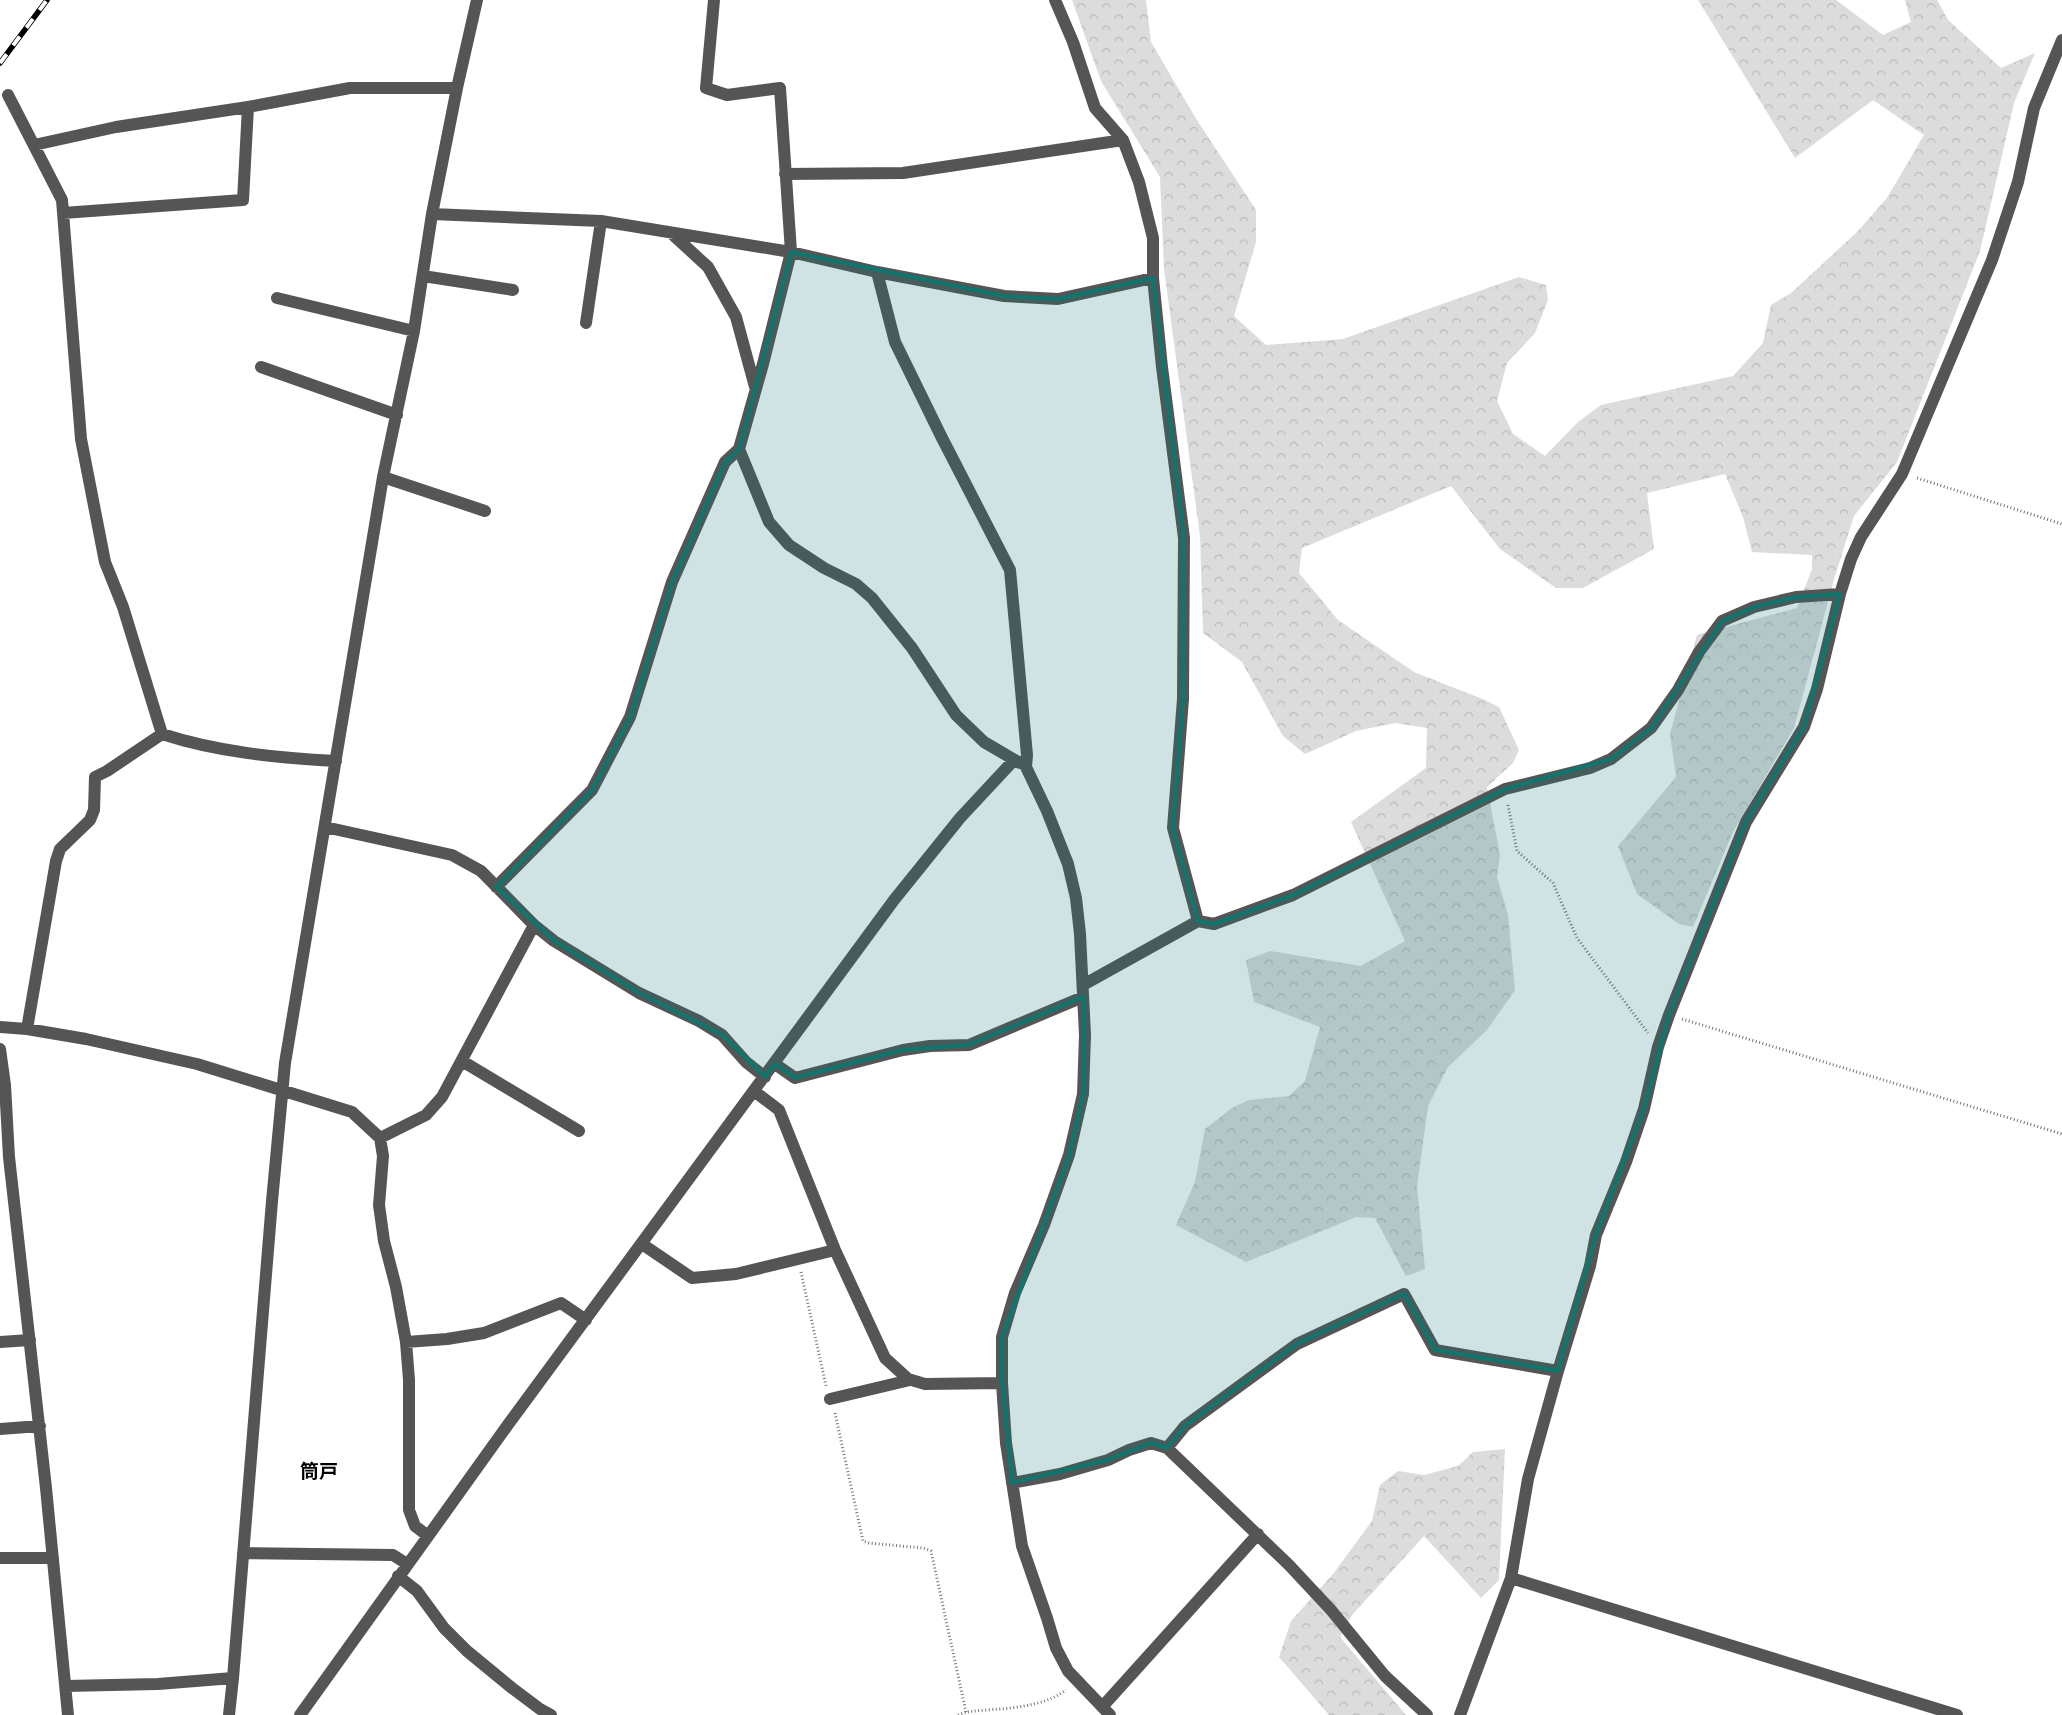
<svg xmlns="http://www.w3.org/2000/svg" width="2062" height="1715" font-family="'Sofia Sans Condensed','Noto Sans JP',sans-serif">
  <defs>
    <pattern id="forest-crowns" width="20" height="18" patternUnits="userSpaceOnUse" patternTransform="scale(1.25)"><rect width="20" height="18" fill="#dcdcdc"/><path d="M2 6a3 3 0 1 1 6 0M12 15a3 3 0 1 1 6 0" fill="none" stroke="#bbb"/></pattern>
  </defs>
  <rect width="100%" height="100%" fill="#fff"/>
  <!-- forest -->
  <path fill="url(#forest-crowns)" d="M1072,0h74l5,42 44,75 61,93v32l-22,74 32,29 77,-6 176,-62 27,8 2,15 -13,33 -28,30 -10,38 16,33 32,22 33,-34 23,-17 132,-29 30,-33 8,-38 20,-12 65,-60 31,-35 37,-63 -51,-35 -78,58 -97,-158h138l47,35 28,-13 -6,-22h32l11,20 53,48 34,-15 -21,50 -34,148 -83,211 -43,54 -20,63 -40,149 -61,104 -40,95 -14,-3 -42,-30 -19,-48 58,-69 -6,-43 27,-99 100,-27 15,-39v-14l-60,-3 -9,-35 -18,-43 -78,19 7,56 -71,39h-27l-56,-39 -49,-63 -149,62 -3,25 39,47 76,52 71,28 14,7 20,43 -6,13 -26,24 13,68 -3,22 11,38 7,75 -28,40 -39,37 -20,39 -11,80 8,83 -19,7 -31,-58 -19,-1 -110,45 -70,-37 19,-43 10,-53 27,-21 17,-8 40,-4 16,-15 15,-54 -66,-25 -8,-42 24,-9 91,15 44,-25 -54,-119 75,-54 1,-40 -32,-5 -39,8 -51,23 -22,-18 -41,-74 -39,-29 -3,-97 -36,-267 -4,-92 -59,-96z
    M1505,1449l-6,131 -18,18 -57,-62 -72,79 -12,22 66,78h-77l-50,-58 12,-36 42,-47 39,-53 8,-36 18,-14 26,4 34,-9 15,-14z"/>
  <g fill="none" stroke-linecap="round" stroke-linejoin="round">
    <!-- path -->
    <path stroke="#777" stroke-width="3" stroke-dasharray="1 2.5" stroke-linecap="butt" d="M1917,478l145,46
      M1508,805l9,46 36,32 24,55 71,95
      M1682,1019l380,115
      M801,1272l25,114
      M835,1413l28,128 6,2 54,5 8,3 35,161
      M958,1715l8,-3c32,-4 73,-2 100,-22"/>
    <!-- minor -->
    <path stroke="#555" stroke-width="12" d="M1055,0l18,42 22,66 28,32 16,42 14,56v40l9,89 22,171 -1,161 -10,129 25,93
      M8,95l54,105 19,239 24,123 18,45 39,127
      M248,107l102,-19h107
      M34,145l82,-18 132,-20 -5,93 -180,13
      M785,174l118,-1 220,-33
      M432,214l169,7 190,31 86,20 127,24 54,3 95,-21
      M671,233l37,34 28,50 19,70
      M877,272l18,70 46,94 69,134 17,185 -1,12 21,44 21,53 8,34 4,36 5,101 -2,59 -14,61 -25,70 -29,68 -13,44v46l4,60 16,103 25,72 9,30 12,23 42,44
      M423,276l90,14
      M277,298l137,33
      M586,323l15,-102
      M261,367l136,48
      M739,449l30,73 20,23 35,23 32,16 16,14 40,50 44,67 28,27 36,21
      M383,477l102,34
      M162,734c55,18 116,24 174,27
      M325,827l127,28 29,16 53,54 20,16 85,52 60,28 23,14 24,27 19,15
      M496,887l96,-97 38,-73 42,-135 53,-120 14,-13 24,-85 28,-112 -11,-164 -53,7 -21,-7 8,-88
      M1083,985l115,-64 16,3 79,-29 212,-106 85,-21 21,-9 40,-31 27,-38 21,-38 23,-31 32,-14 42,-10 44,-3
      M0,1027l27,2 59,10 111,25 155,48 28,26 3,18 -4,49 5,36 12,46 10,55 3,38v130l6,16 13,10
      M27,1029l29,-168 4,-12 30,-29 4,-10 1,-33 12,-6 55,-37
      M0,1049l5,36 4,72 37,331 22,227
      M462,1061l117,70
      M775,1064l20,14 108,-28 27,-4 39,-1 114,-48
      M754,1091l25,19 56,140 50,108 23,21 17,5 77,-1
      M380,1138l46,-23 16,-18 92,-172
      M642,1244l50,34 44,-4 99,-24
      M0,1342l30,-2
      M406,1342l41,-3 37,-6 77,-30 25,17
      M830,1399l80,-19
      M0,1429l40,-3
      M1167,1448l18,-22 112,-82 107,-50 31,56 123,21
      M1012,1483l48,-9 48,-14 21,-10 22,-7 16,5 122,117 42,45 54,66 42,39
      M243,1553l150,2 14,9
      M0,1558h53
      M398,1576l19,15 27,37 23,23 45,37 28,21 11,6
      M1511,1578l446,137
      M66,1686l92,-2 75,-6
      M1103,1706l155,-172
      M229,1715l4,-37 39,-477 13,-138 98,-586 31,-146 18,-117 25,-126 20,-88
      M300,1715l207,-289 387,-526 66,-82 54,-58
      M1460,1715l51,-137 17,-99 30,-108 32,-105 6,-31 30,-73 18,-53 14,-62 11,-32 77,-193 58,-95 13,-38 23,-95 11,-35 10,-22 41,-63 90,-214 26,-78 16,-74 28,-68"/>
    <!-- rail casing -->
    <g stroke="#000" stroke-width="5.5">
      <path id="rail" d="M0,63l47,-63"/>
    </g>
    <!-- rail -->
    <use href="#rail" stroke="#fff" stroke-width="4" stroke-dasharray="11" stroke-linecap="butt"/>
  </g>
  <!-- marked area -->
  <path fill="#0f766e" fill-opacity="0.2" stroke="#0f766e" stroke-width="4" stroke-linejoin="round" d="M791,252l213,44 54,3 95,-21 31,260 -1,161 -10,129 25,93 16,3 79,-29 212,-106 106,-30 40,-31 71,-107 32,-14 42,-10 44,-3 -36,133 -58,95 -77,193 -25,94 -48,126 -38,136 -123,-21 -31,-56 -107,50 -112,82 -18,22 -16,-5 -43,17 -96,23 -10,-100v-46l67,-182 14,-61v-97l-114,48 -66,5 -108,28 -20,-14 -10,13 -43,-42 -83,-42 -85,-52 -58,-54 96,-97 38,-73 42,-135 53,-120 14,-13z"/>
  <g text-anchor="middle" stroke-width="5" stroke-linejoin="round" paint-order="stroke">
    <!-- quarter labels -->
    <g font-size="19" font-weight="bold" fill="#000" stroke="#fff">
      <text x="319" y="1478">筒戸</text>
    </g>
  </g>
</svg>
